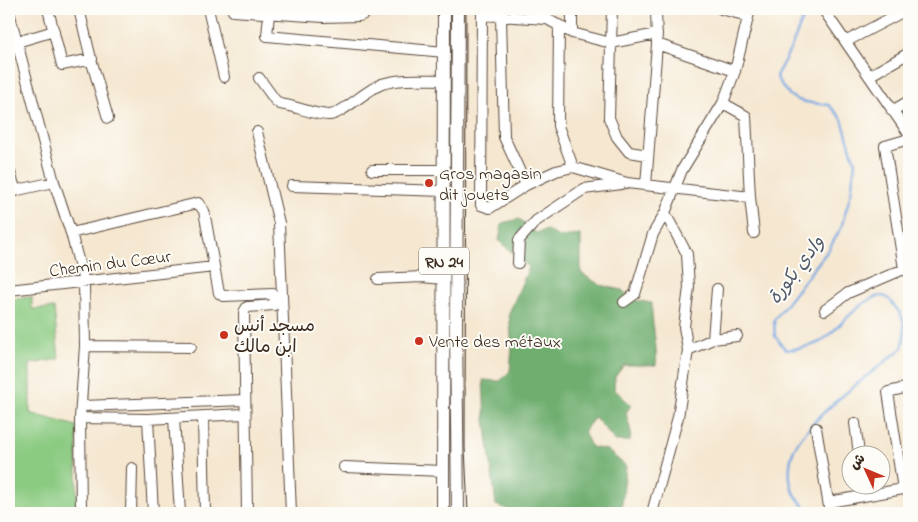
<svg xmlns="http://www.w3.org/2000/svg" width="918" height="522" font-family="'Indie Flower','Playpen Sans Arabic',sans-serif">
  <rect width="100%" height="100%" fill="#fdfcf7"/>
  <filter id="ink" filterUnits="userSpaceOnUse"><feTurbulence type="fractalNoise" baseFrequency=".02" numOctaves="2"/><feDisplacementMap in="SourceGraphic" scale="10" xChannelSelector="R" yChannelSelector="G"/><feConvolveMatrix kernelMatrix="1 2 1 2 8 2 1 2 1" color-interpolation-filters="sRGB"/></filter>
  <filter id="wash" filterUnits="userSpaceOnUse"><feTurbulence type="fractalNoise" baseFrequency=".0096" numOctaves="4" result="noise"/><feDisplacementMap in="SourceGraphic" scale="20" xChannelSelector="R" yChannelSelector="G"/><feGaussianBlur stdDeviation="1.12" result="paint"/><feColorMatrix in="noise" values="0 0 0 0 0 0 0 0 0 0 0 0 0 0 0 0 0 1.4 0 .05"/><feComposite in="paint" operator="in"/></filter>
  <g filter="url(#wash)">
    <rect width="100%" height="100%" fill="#f5e7d0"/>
    <!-- green -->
    <path fill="#8aca81" stroke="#627a50" d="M32,297v12l22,-1 5,51 -29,5v49l47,13v87h-68v-214z"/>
    <!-- forest -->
    <path fill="#6fae6f" stroke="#556c46" d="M519,219l17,14 11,-3 12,7 22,-2v38l19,12 22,5 11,10 19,3c-1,22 6,41 4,62h-32l-9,12 -1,12 17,16 -5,8 5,19 -1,9h-15l-20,-24 -11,14 7,16 16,3 19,16 -5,47h-103l-22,-8 -11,-86 -2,-39 17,1 10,-10 2,-23 -3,-35 20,-46 -30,-26 3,-18z"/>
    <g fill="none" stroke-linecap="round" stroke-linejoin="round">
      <!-- stream -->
      <path stroke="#76a6e0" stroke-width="2.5" d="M807,9l-17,41 -14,26c15,28 23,25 53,29l13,14 13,44 -4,30 -10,35 -12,21 -55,71 1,16 11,14c11,-1 23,-3 34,-8 15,-8 47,-53 66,-45 4,2 7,7 10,11 10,10 10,27 6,40 -31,26 -84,62 -105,96 -7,11 -9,27 -6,41 2,10 12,20 19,28"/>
    </g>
  </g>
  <g filter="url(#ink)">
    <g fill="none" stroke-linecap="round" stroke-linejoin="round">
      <!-- minor casing -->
      <g stroke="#574639" stroke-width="12">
        <path id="minor" d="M48,9l14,56 30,-6
          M79,9l12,50 17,59
          M208,9l16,68
          M482,9l-1,196 9,3 36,-23 30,-14 17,-4 54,16 123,14
          M612,9l-3,109 8,19 12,15 19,3
          M721,9l27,7
          M823,9l86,125
          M233,11l91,6 35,-1 5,-2
          M9,12l45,170 17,51 13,49 1,64 -5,72 1,95
          M269,14l-2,22 178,16
          M482,15l65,4 25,14 39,10 46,-9
          M501,17l3,120 22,48
          M559,25l-1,101 15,41
          M572,33v-24
          M847,41l61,-32
          M17,42l37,-11
          M657,44l78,27
          M869,76l40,-23
          M259,78l16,22 5,4c16,2 34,11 49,11 12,0 38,-26 53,-31 19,-6 42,-4 61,-4
          M723,103l23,13 4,81 4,36
          M892,111l17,-10
          M257,132l22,91 12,290
          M909,139l-24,7 19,123 5,3
          M9,170l7,21
          M372,170h72
          M646,185l11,-141 -1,-35
          M292,186l152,5
          M9,192l45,-10
          M71,233l127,-30 6,8 15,82 4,3 50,-2 2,3 -1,8 -27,2 -3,5 3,201
          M518,263l1,-23 17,-19 48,-32 37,-5
          M378,279l44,-2 22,2
          M9,290l205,-23
          M624,302l11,-8 18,-60 12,-21 17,-43 41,-67 12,-32 15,-62
          M825,310l23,-17 56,-24
          M713,339l4,-50
          M85,346l106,1
          M688,350l25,-11 24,-3
          M82,406l163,-6
          M203,417l2,96
          M80,418l68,1 96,-5
          M174,418l6,95
          M148,419l5,94
          M855,423l4,31
          M816,428l14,85
          M344,467l99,4
          M903,489l-15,-97 21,-5
          M829,502l80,-14
          M131,513l1,-45
          M652,513l26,-96 10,-67 -4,-23 5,-40 -2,-33 -22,-41"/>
      </g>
      <!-- major casing -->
      <g stroke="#574639" stroke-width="14">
        <path id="major" d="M458,9l-2,319 2,185
          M443,513l1,-504"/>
      </g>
      <!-- minor -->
      <use href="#minor" stroke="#fff" stroke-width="10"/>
      <!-- major -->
      <use href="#major" stroke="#fff" stroke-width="12"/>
      <!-- tram -->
      <path stroke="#3b2a1e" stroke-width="1" d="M466,9l-1,438 3,66"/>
    </g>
  </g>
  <!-- markers -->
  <g fill="#c8321e" stroke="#fdfcf7" stroke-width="2">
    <circle cx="429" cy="183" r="5"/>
    <circle cx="224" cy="335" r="5"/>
    <circle cx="419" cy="341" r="5"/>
  </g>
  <g text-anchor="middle" stroke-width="4" stroke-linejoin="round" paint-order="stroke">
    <!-- shield labels -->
    <rect fill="#fdfcf7" stroke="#75695f" stroke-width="1" x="419" y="247.5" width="50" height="27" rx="4"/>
    <g font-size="16" font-weight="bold" fill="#3b2a1e">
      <text x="444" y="267">RN 24</text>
    </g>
    <!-- poi labels -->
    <g font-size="18" fill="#3b2a1e" stroke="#fdfcf7" text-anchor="start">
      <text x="439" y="179">Gros magasin<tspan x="439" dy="21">dit jouets</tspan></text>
      <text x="234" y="331">مسجد أنس<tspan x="234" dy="21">ابن مالك</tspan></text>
      <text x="429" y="347">Vente des métaux</text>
    </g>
    <!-- street labels -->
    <g font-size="18" fill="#3b2a1e" stroke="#fdfcf7">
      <text transform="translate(110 263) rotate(-7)" y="6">Chemin du Cœur</text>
    </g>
    <!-- water labels -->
    <g font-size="19" font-style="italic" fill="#535c6c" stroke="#fdfcf7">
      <text transform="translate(795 269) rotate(-53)" y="7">وادي بكورة</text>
    </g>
  </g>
  <!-- margin -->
  <rect width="918" height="522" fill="none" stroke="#fdfcf7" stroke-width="30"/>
  <!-- north arrow -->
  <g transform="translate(866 470) rotate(314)"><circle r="24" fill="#fdfcf7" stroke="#afa8a0"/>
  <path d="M0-4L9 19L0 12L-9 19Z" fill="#c8321e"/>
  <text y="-8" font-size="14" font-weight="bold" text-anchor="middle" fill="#3b2a1e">ش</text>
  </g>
</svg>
